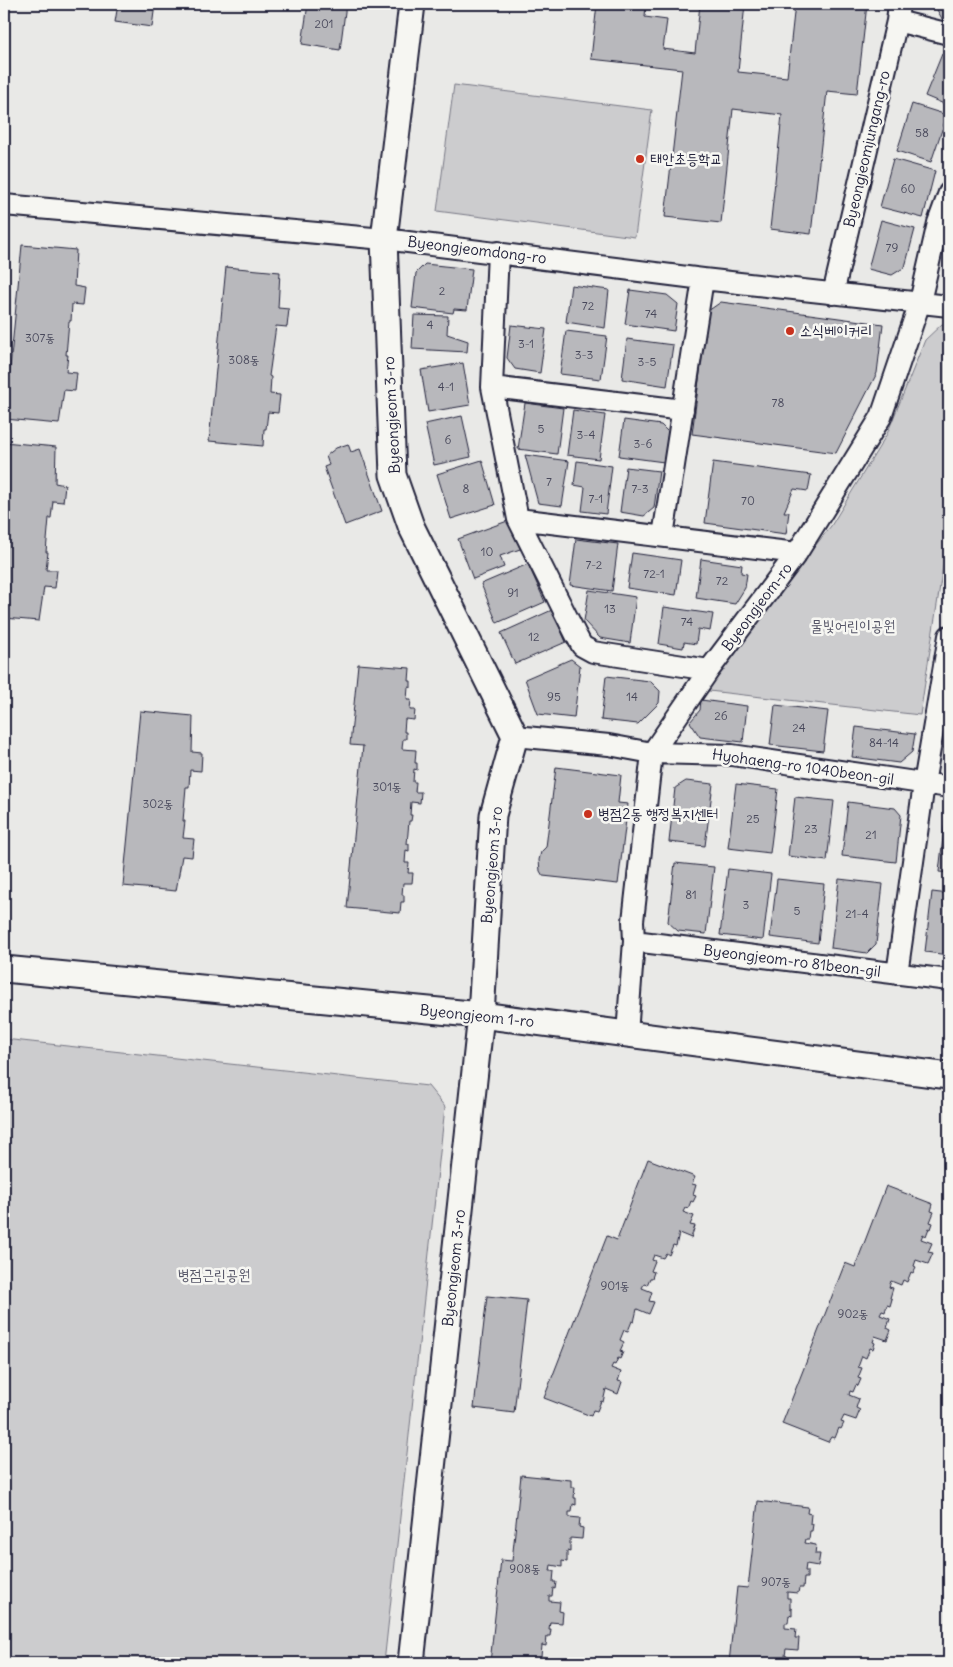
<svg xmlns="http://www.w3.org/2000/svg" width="953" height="1667" font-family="Delius,'Poor Story',sans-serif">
  <rect width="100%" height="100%" fill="#e9e9e7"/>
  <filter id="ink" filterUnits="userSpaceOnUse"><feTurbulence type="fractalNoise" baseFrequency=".02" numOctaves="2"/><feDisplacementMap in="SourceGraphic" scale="10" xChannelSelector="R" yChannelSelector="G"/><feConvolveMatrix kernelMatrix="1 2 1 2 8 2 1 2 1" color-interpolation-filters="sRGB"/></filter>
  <g filter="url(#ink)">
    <!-- green -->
    <path fill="#ccccce" stroke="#777784" d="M454,85l198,25 -17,127 -198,-26z
      M942,324l7,1v202l-29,188 -211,-24 1,-14 121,-151 56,-92 38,-94z
      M4,1039l424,47 17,21 -61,556h-380z"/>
    <!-- building -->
    <path fill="#b8b8bc" stroke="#22223b" d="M118,4h37l-3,23 -37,-5z
      M308,4h38l-6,46 -38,-6z
      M597,4h49l-1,13 22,3 -4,29 32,4 5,-49h45l-7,68 49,5 8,-73h72l-10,90 -30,-3 -16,143 -41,-5 12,-114 -49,-6 -12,114 -56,-6 17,-148 -91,-10z
      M937,4h12v27l-13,-23z
      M942,54l7,4v48l-24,-10z
      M912,104l35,11 -16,47 -34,-11z
      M893,159l42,12 -12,47 -43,-11z
      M881,220l34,9 -10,38 -13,8 -24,-6z
      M22,245l54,5 -2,36 11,2 -2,17 -11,-1 -1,17h-2l-3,34h2l-2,17 11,1 -2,18 -11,-1 -5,34 -54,-5z
      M425,264l47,5 -5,41 -13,-1 -1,4 -41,-5 4,-35z
      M226,267l54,5 -2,36 11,1 -2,18 -11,-1 -7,50 2,1 -1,17 10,1 -2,18 -10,-1 -2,17h-2l-1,17 -54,-5z
      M571,285l38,5 -4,38 -39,-6z
      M630,290l37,5 11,9 -4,27 -49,-7z
      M721,302l162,22 -6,49 -41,80 -144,-19 16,-123z
      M414,315l34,1 -1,18 21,7 -1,11 -55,-3z
      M511,325l35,4 -6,44 -25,-4 -8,-11z
      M566,331l41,5 -6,43 -41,-5z
      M627,339l46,6 -6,41 -45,-7z
      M463,363l7,42 -42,7 -7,-42z
      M525,403l38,5 -6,46 -39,-5z
      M573,410l32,5 -6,44 -32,-4z
      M462,416l9,41 -37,8 -9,-41z
      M624,420l37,5 7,7 -4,30 -45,-6z
      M4,442l52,5 -1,36 10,2 -2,17 -10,-1 -2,17h-2l-3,34h2l-2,18h11l-2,18 -11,-1 -5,34 -35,-3z
      M348,444l3,8 9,-3 22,62 -37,14 -21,-58 5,-2 -3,-9 10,-8z
      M525,455l44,6 -7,45 -24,-3z
      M482,460l13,45 -44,14 -14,-45z
      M577,461l35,5 -6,48 -24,-3 3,-24 -11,-2z
      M713,462l98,13 -3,16 -14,-2 -10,23h5l-3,22 -81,-11z
      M626,467l33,4 -5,37 -10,8 -24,-4z
      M513,519l10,29 -23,8 4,11 -31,12 -15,-40z
      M576,539l42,5 -6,47 -42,-6z
      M632,553l49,7 -5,35 -49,-7z
      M701,559l41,6 -1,8 6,1 -2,14 -10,16 -39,-6z
      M528,564l17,38 -48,21 -16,-39z
      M589,590l47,7 -6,46 -30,-5 -16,-17z
      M664,607l49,7 -3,17 -12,-2 -2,15 -12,-2 -1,6 -24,-4z
      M552,610l14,32 -51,22 -14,-31z
      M571,659l9,7 -6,52 -36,-4 -13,-35z
      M358,664l52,4 -1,13h2v7l-3,-1 -1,13h4l-1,10h5l-1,10 -9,-1 -1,13h2v7h-3l-1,10 14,1 -1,13h2v7l-3,-1 -1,13h3l-1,10h6l-1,11 -9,-1 -1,13h2l-1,6h-2l-2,23h2v7l-3,-1 -1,13h4l-1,10h5l-1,10h-9l-1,12h2v7h-3l-1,11 -53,-5 16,-162 -13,-1z
      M606,676l44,5 10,10 -1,12 -21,21 -37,-4z
      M701,700l46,6 -4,36 -43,-5 -10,-15 10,-12z
      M775,705l53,6 -5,40 -53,-6z
      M140,711l53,5 -1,36 10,1 -1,18 -11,-1 -1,17h-3l-3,34h2l-2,17 11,1 -2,18 -10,-1 -6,35 -53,-5z
      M856,727l59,7 -3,18 -13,11 -47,-6z
      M556,767l65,8 -3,28 10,1 -10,80 -75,-8 -3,-5 -1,-11 2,-8 5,-5z
      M686,781l27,3 -8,62 -36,-4 6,-54z
      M736,784l42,5 -8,64 -42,-5z
      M795,797l39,4 -7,60 -39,-5z
      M848,802l47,6 6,7 -5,47 -54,-6z
      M949,817v56l-10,-1 6,-52z
      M675,863l39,4 -8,67 -28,-3 -10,-9z
      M728,869l43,5 -8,66 -43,-5z
      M777,879l47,5 -6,59 -48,-6z
      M839,879l44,5 -7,60 -9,9 -36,-5z
      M932,892l17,2v61l-24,-3z
      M648,1159l47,18 -3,7 4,1 -3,10 3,1 -3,6 -2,-1 -3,8 -3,-1 -2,4 11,4 -4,9 5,1 -4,12 -12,-5 -3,13 -3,-1 -4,10 -3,-2 -3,5 -9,-3 -2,5 3,1 -4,10 3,1 -2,6h-2l-3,7 -3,-1 -2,4 10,4 -3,9 5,1 -5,12 -12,-5 -3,13 -2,-1 -4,10 -4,-1 -4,10 4,2 -4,9 3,1 -3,7 -2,-1 -3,7 -2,-1 -2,4 10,4 -3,9 4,1 -4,12 -12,-5 -3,13 -2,-1 -4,10 -4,-1 -2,6 -47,-18 63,-162 10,4z
      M886,1186l47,18 -2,7 3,1 -4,10 3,1 -2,6 -2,-1 -3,8 -3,-2 -2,5 11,4 -4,9 5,1 -5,11 -12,-4 -2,6 2,1 -3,6 -2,-1 -4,10 -4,-2 -2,5 -10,-4 -2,6 4,1 -3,10 2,1 -2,7 -3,-1 -2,7 -3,-1 -2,4 10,4 -3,9 4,2 -4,10 -12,-4 -2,6 2,1 -2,6 -3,-1 -4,10 -4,-2 -4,11 4,1 -4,10 3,1 -3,7 -2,-1 -3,7 -3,-1 -1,4 10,4 -3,9 4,2 -4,10 -12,-4 -3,6 3,1 -3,6 -2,-1 -4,10 -4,-1 -3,5 -46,-18 63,-161 10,4z
      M487,1296l40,4 -13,113 -40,-5z
      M521,1475l50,5v7h4l-1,11h2v7l-3,-1 -1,8h-3v5l11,1 -1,9 4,1 -1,11 -12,-1v14l-3,-1v11l-5,-1v6l-11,-2 -1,6h4l-1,11h3l-1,7 -2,-1 -1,8h-3v5l11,1 -1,9 4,1 -1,11 -12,-1 -1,7h2l-1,7h-3l-1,10 -4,-1 -1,12h4l-1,6h-54l11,-103 11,1z
      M758,1501l50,6 -1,6 4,1 -1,10h3l-1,7h-2l-1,8h-3l-1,4 11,2 -1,9h5l-2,12 -12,-2 -1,7h2v7h-3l-1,10h-4l-1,5 -11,-1v6h3v10l2,1v7l-3,-1 -1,8h-3v5l11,1 -1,9h4l-1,12 -12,-1 -1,7h2v6l-3,1h-55l8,-76 11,1z"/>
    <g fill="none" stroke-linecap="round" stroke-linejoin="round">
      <!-- minor casing -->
      <g stroke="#22223b" stroke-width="24">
        <path id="minor" d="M897,21l52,13
          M4,205l380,34 319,40 246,27
          M498,252l-6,135 26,132 58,116 6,11 11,6 116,18
          M833,294l64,-273 2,-17
          M492,387l191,23
          M518,519l279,34
          M663,536l40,-257
          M515,736l94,9 43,8 80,2 217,32
          M634,941l315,39
          M897,974l27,-190 25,-148
          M627,1034l7,-93 -1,-20 19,-168 57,-83 88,-117 84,-136 39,-115 18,-79 11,-30"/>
      </g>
      <!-- tertiary casing -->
      <g stroke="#22223b" stroke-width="29">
        <path id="tertiary" d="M4,969l477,46 468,61
          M411,1663l70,-648 12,-200 22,-79 -104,-210 -18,-51 -9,-236 28,-235"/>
      </g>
      <!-- minor -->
      <use href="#minor" stroke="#f6f6f2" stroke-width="20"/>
      <!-- tertiary -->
      <use href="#tertiary" stroke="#f6f6f2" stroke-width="25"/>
    </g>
  </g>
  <!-- markers -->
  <g fill="#c8321e" stroke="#f6f6f2" stroke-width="2">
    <circle cx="640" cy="159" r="5"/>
    <circle cx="790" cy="331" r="5"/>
    <circle cx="588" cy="814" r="5"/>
  </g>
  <g text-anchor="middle" stroke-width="5" stroke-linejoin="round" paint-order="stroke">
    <!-- number labels -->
    <g font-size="12" fill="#48485b">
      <text x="324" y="28">201</text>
      <text x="922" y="137">58</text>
      <text x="908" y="193">60</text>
      <text x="892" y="252">79</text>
      <text x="442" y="295">2</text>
      <text x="588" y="310">72</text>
      <text x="651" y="318">74</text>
      <text x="430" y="329">4</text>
      <text x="40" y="342">307동</text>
      <text x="526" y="348">3-1</text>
      <text x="584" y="359">3-3</text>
      <text x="244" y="364">308동</text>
      <text x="647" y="366">3-5</text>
      <text x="446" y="391">4-1</text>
      <text x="778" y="407">78</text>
      <text x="541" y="433">5</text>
      <text x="586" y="439">3-4</text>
      <text x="448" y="444">6</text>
      <text x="643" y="448">3-6</text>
      <text x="549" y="486">7</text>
      <text x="466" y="493">8</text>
      <text x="640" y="493">7-3</text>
      <text x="596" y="503">7-1</text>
      <text x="748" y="505">70</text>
      <text x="487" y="556">10</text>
      <text x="594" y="569">7-2</text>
      <text x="654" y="578">72-1</text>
      <text x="722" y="585">72</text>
      <text x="513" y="597">91</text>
      <text x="610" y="613">13</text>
      <text x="687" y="626">74</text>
      <text x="534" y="641">12</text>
      <text x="554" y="701">95</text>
      <text x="632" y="701">14</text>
      <text x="721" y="720">26</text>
      <text x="799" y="732">24</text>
      <text x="884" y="747">84-14</text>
      <text x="387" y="791">301동</text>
      <text x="158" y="808">302동</text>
      <text x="753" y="823">25</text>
      <text x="811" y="833">23</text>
      <text x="871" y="839">21</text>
      <text x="691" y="899">81</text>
      <text x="746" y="909">3</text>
      <text x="797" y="915">5</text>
      <text x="857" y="918">21-4</text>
      <text x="615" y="1290">901동</text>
      <text x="853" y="1318">902동</text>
      <text x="525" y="1573">908동</text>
      <text x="776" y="1586">907동</text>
    </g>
    <!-- street labels -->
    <g font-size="15" fill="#22223b" stroke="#f6f6f2">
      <text transform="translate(867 149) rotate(-77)" y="5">Byeongjeomjungang-ro</text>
      <text transform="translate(477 250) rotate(7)" y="5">Byeongjeomdong-ro</text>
      <text transform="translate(392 415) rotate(-93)" y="5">Byeongjeom 3-ro</text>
      <text transform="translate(757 607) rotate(-53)" y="5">Byeongjeom-ro</text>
      <text transform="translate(803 767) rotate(8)" y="5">Hyohaeng-ro 1040beon-gil</text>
      <text transform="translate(492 865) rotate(-85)" y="5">Byeongjeom 3-ro</text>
      <text transform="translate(792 961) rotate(7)" y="5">Byeongjeom-ro 81beon-gil</text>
      <text transform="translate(477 1016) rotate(6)" y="5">Byeongjeom 1-ro</text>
      <text transform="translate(454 1268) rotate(-84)" y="5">Byeongjeom 3-ro</text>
    </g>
    <!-- poi labels -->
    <g font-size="15" fill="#22223b" stroke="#f6f6f2" text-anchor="start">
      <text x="650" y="164">태안초등학교</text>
      <text x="800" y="336">소식베이커리</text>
      <text x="598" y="819">병점2동 행정복지센터</text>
    </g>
    <!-- park labels -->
    <g font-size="15" fill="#555567" stroke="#f6f6f2">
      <text x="853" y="631">물빛어린이공원</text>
      <text x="214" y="1280">병점근린공원</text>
    </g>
  </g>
  <!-- margin -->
  <rect width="953" height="1667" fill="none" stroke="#f6f6f2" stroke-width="20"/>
  <rect x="10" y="10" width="933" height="1647" fill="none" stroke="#22223b" stroke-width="2" filter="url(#ink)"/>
</svg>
